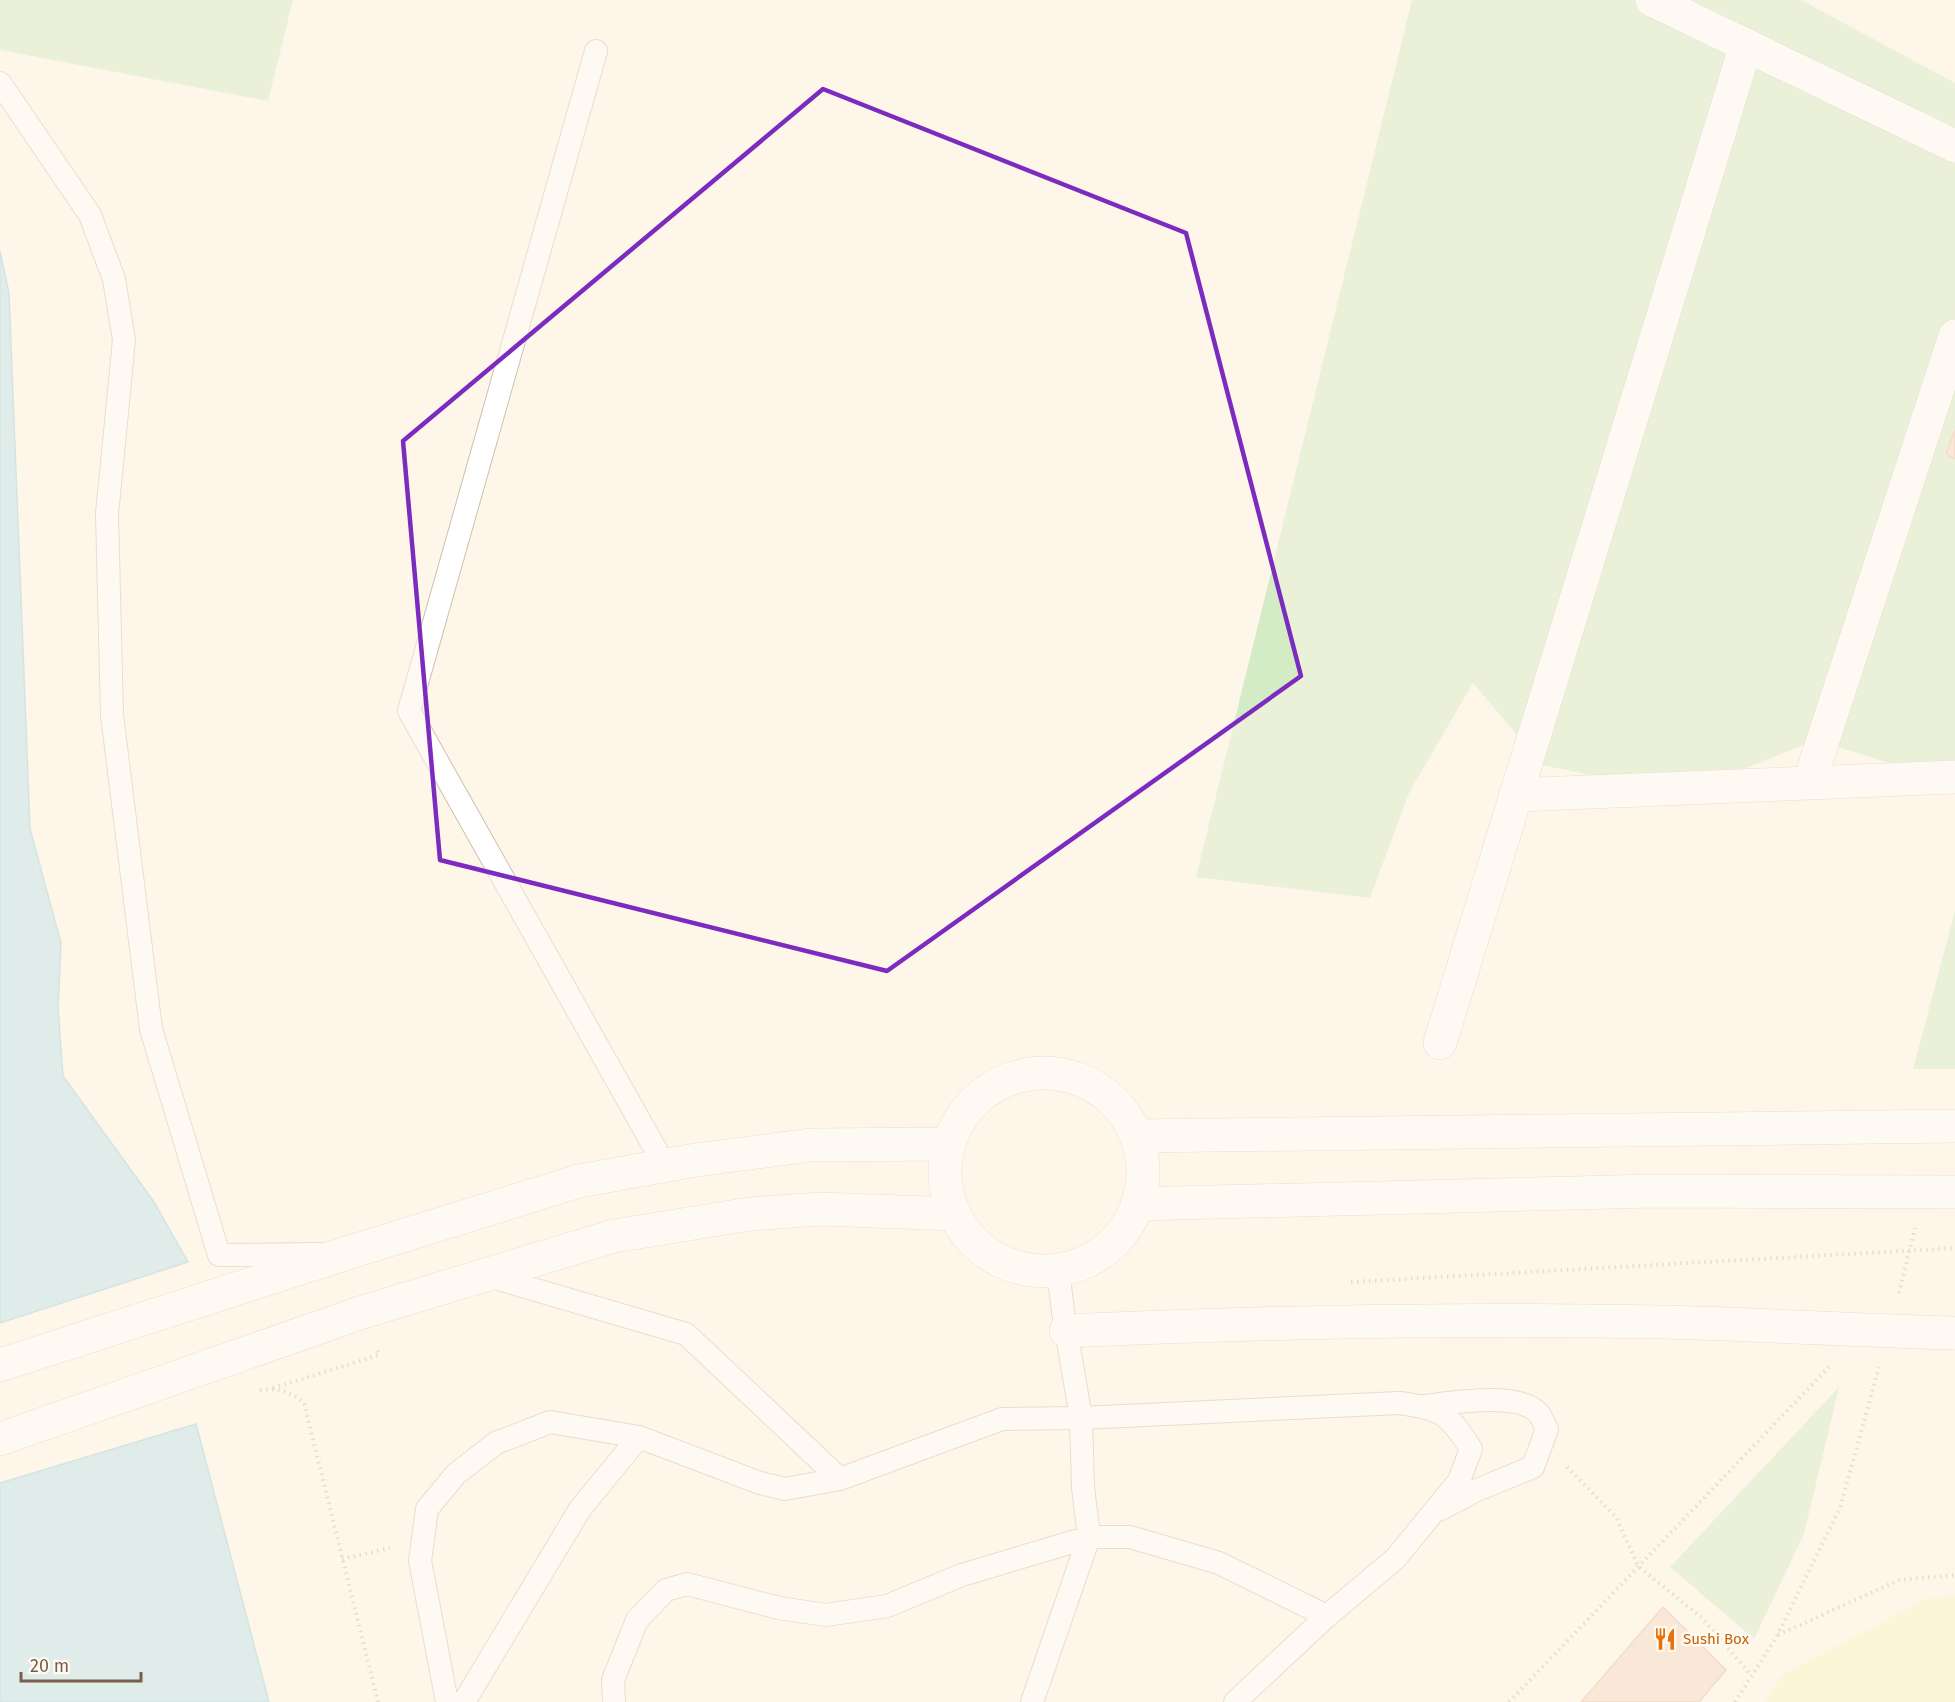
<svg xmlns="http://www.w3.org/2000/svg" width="1955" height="1702" font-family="'Fira Sans',sans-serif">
  <rect width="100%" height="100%" fill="#fdf6e9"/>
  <!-- green -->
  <path fill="#d4ecc6" d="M0,0h293l-25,101 -268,-51z
    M1412,0h389l154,83v701l-139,-44 -133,54 -141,-29 -69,-82 -64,110 -39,105 -174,-21z
    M1955,911v158h-42z
    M1839,1387l-35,147 -50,105 -84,-72z"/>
  <!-- sand -->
  <path fill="#fdf3c3" d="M1955,1596v106h-190l17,-27 146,-77z"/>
  <!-- water -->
  <path fill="#bce0e8" stroke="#a2cfda" stroke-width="1.5" d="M0,251l9,42 21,536 31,114 -3,65 5,68 91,126 34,60 -188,61z
    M196,1424l73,278h-269v-219z"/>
  <!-- building -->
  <path fill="#f4d7c0" stroke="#e7bea0" stroke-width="1.5" d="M1955,430v29l-9,-5z
    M1663,1607l63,63 -27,32h-118z"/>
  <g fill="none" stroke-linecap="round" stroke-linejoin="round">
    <!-- service casing -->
    <g stroke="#d0bfae" stroke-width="24">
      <path id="service" d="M596,51l-187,660 256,455
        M0,83l90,132 24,64 10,61 -17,174 5,201 39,314 68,226 100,-1
        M485,1275l201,59 154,145
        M1424,1406c27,-3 94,-15 114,7 4,4 6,11 9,16l-14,38 -56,23 -36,19
        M447,1702l-27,-141 7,-52 29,-35 40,-31 54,-21 89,15 121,46 25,6 55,-10 162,-60 79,-1 318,-15c42,5 50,11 72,46l-12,32 -64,78 -68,57 -92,86
        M464,1702l116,-193 59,-72
        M614,1702l-1,-22 24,-60 29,-30 21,-6 92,24 47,7 61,-9 75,-31 127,-38h41l89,26 108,53
        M1032,1702l57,-165 -6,-50 -2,-69 -18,-106 -5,-43"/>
    </g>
    <!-- pedestrian casing -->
    <g stroke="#d0bfae" stroke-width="34">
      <path id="pedestrian" d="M1066,1331c198,-9 396,-13 594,-9 99,2 197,9 295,11"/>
    </g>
    <!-- minor casing -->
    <g stroke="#d0bfae" stroke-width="34">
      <path id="minor" d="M1652,0l303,146
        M1809,783l146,-447
        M1515,795l440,-18
        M1440,1043l306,-998"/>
    </g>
    <!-- secondary casing -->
    <g stroke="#d6c1ad" stroke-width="34">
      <path id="secondary" d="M945 1172a99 99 0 1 1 198 0a99 99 0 1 1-198 0Z
        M1137,1136l818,-10
        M1137,1204l515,-13 303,1
        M0,1365l344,-111 235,-73 117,-21 115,-15 138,-1
        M0,1439l363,-127 251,-76 136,-22 70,-5 134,5"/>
    </g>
    <!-- path -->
    <path stroke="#d9baa2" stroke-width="4" stroke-dasharray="1.5 4.5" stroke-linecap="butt" d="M1351,1282l604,-34
      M1899,1293l16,-65
      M273,1388l106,-33 -3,-7
      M260,1390c17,-2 30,1 44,13l74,299
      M1567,1467l49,50 22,49 64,52 49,57
      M342,1559l48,-11
      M1778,1635l121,-55 56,-5
      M1509,1702l320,-335
      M1735,1702l42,-66 63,-128 39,-141"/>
    <!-- service -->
    <use href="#service" stroke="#fff" stroke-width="22"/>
    <!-- pedestrian -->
    <use href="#pedestrian" stroke="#fff" stroke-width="33"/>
    <!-- minor -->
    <use href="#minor" stroke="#fff" stroke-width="33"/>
    <!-- secondary -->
    <use href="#secondary" stroke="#fff" stroke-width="33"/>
  </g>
  <!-- marked area -->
  <path d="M0 0H1955V1702H0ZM823,89l363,144 115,443 -414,295 -447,-111 -37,-419z" fill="#fdf6e9" fill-opacity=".55" fill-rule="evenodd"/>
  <path fill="none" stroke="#7b2cbf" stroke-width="4.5" stroke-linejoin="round" d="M823,89l363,144 115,443 -414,295 -447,-111 -37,-419z"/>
  <!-- icons -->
  <defs>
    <g id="restaurant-bare" transform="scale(1.8)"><path d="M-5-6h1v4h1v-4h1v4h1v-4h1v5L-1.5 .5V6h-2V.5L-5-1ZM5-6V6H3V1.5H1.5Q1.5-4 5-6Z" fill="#e8710a" stroke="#fffaf0" stroke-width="2.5" paint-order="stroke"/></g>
  </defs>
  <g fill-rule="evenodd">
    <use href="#restaurant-bare" x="1665" y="1639"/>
  </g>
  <g text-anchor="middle" stroke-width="5" stroke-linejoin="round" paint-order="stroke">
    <!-- food labels -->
    <g font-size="15" fill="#c56008" stroke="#fffaf0" text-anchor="start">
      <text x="1683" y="1644">Sushi Box</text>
    </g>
  </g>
  <!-- scale -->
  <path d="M21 1672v9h120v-9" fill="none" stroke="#795e4b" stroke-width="3"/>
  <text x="30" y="1672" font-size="18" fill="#795e4b" stroke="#fffaf0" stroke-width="4.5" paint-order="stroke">20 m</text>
</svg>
